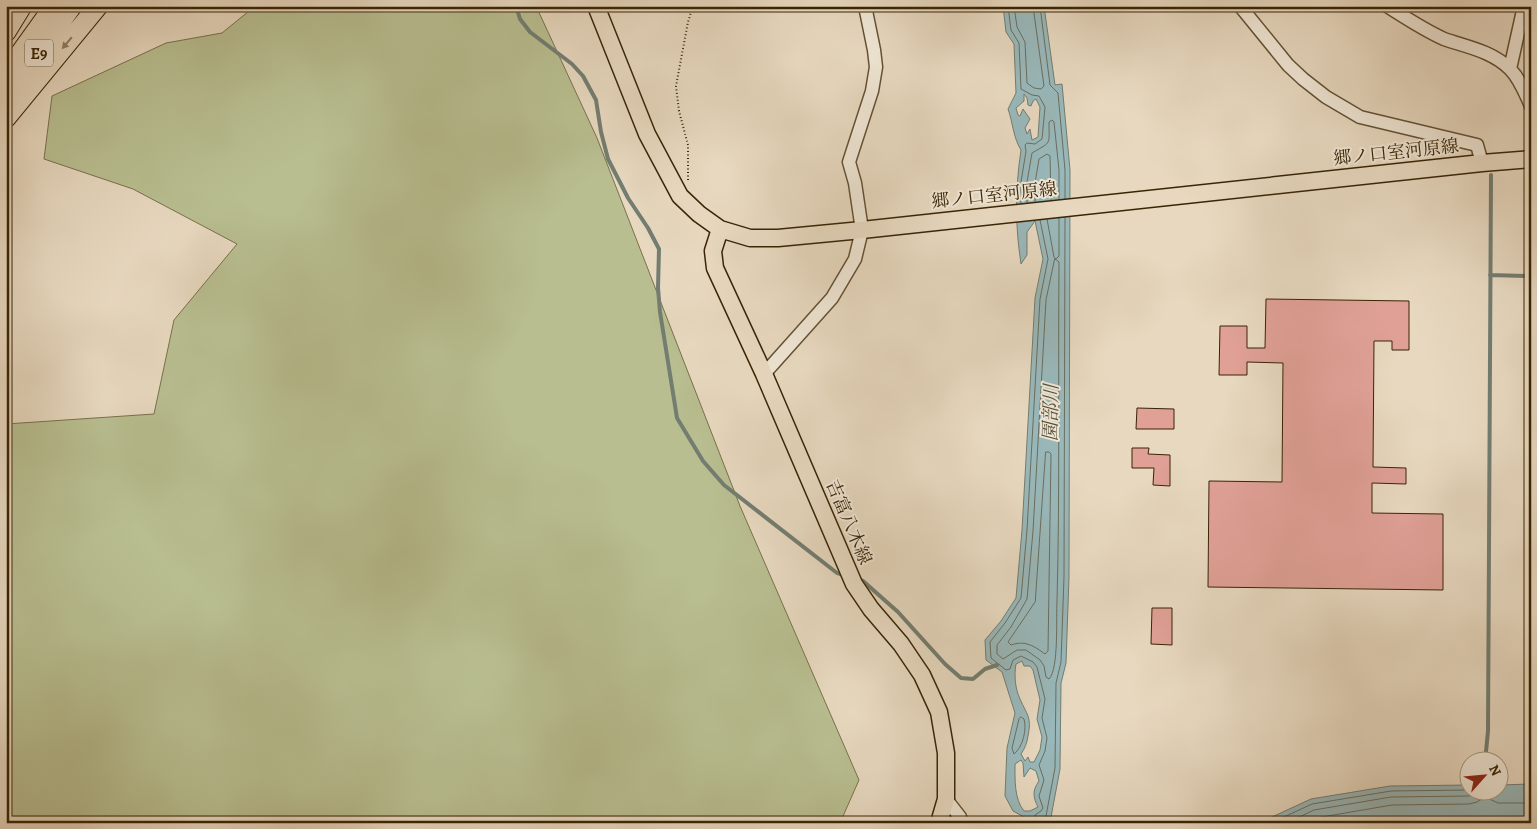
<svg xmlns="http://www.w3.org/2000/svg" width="1537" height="829" font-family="Alegreya,'Noto Serif JP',serif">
  <rect width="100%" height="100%" fill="#e7d8bf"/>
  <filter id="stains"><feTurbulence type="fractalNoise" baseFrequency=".004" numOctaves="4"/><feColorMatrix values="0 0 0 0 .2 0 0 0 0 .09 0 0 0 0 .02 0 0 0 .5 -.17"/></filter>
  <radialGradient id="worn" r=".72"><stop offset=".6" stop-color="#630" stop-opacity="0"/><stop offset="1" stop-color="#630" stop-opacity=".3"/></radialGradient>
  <!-- green -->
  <path fill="#b8be90" stroke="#78714a" d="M273,6h263l61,132 143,368 119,274 -19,43h-834v-399l148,-10 20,-94 63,-76 -104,-55 -89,-30 8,-63 114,-53 56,-10 27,-22z"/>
  <!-- water -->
  <path fill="#99b8ba" stroke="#737d71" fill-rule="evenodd" d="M1003,6h41l11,79 7,-1 8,86 -1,407 -3,86 -5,20 -1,86 -9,48 3,6h-19l-22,-12 -8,-15 2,-48 8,-35 -13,-41 -16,-12 -1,-20 16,-19 15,-23 6,-68 13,-232 8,-39 -8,-38 -8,11v23l-6,9c-6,-40 -6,-73 0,-114 -8,-13 -8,-27 -13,-41l8,-16 -2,-49 -8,-12zM1024,94l3,4 1,7 3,1 2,-5 3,-2 4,8 -2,30 -6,3 -2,-11 -3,5 -2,-6 5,-9 -7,-10 -3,7 -2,-1 -2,-7 8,-7zM1022,661l2,5h6l3,4 7,30 -3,19 5,18 -2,13 -6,12h-4l-2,-5 -3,4 -4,-7c4,-6 6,-11 7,-18 4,-19 -1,-21 -8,-37 -5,-11 -6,-24 -4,-35zM1021,760l2,3 1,14 6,-9 6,3 3,10c-7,10 -6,16 -1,26l-8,4h-6c-10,-12 -9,-32 -9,-47z
    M1531,784v39h-272l52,-24 79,-13 79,-1 1,7h30v-7z"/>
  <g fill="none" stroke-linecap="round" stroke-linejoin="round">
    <!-- shore -->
    <path stroke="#696e5f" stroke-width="1" d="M1008,6l3,24 8,13 2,46 11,6 7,1 6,11 -3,32 -7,5 -8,-1 -2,2 1,6 -5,31v21
      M1014,6l3,21 8,15 2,41 7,5 7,1 3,-3 -11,-80
      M1040,6l10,79 8,8 7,77v29
      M1035,202v-19l4,-24 8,-5 3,2 1,44
      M1027,203v-21l5,-29c20,-12 17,-7 17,-31l3,-2 2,2 5,48v29
      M1047,219l7,38 2,2 3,-3v-38
      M1055,259l4,3c-1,113 1,226 -2,339 -1,16 2,68 -8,78l-3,-2 -2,-11 -4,-6 -14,-10h-9l-14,9 -6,-5v-9l14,-18 16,-28 6,-68 13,-231z
      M1046,452h3l2,2 -3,197 -3,3c-11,-8 -20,-14 -34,-9l-3,-3 27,-40z
      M1021,717l3,2c3,10 -1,28 -10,35l-2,-6 7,-29z
      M1036,823l-1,-8 6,-4 2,-3 -4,-12 5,-16 -5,-15 6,-14 2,-13 -5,-20 3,-19 -8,-32 -4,-5 -12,-6 -8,4 -3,9 -4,1 -15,-12 -1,-16 15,-19 16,-25 6,-68 13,-231 8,-40 -8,-39
      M1048,823l-2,-7 9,-48 1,-85 5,-21 3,-85 1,-360
      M1271,823l41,-19 79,-13 79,-1
      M1287,823l27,-13 77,-13 78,-1 9,-4
      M1305,823l11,-5 76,-13 77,-1 8,-2 8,-5 13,6h33"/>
    <!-- stream -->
    <path stroke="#737d71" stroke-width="4" d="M516,6l4,13 10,13 42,32 11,12 13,24 5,32 7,27 20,39 20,30 11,21 -1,39 2,24 17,106 26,43 21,24 113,88 8,3
      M1490,275l41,1
      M857,579l6,2 35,31 47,52 16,14 12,1 12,-10 12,-4
      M1485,762l3,-31 3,-556"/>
  </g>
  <!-- building -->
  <path fill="#e0a096" stroke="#392404" d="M1266,299l143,2v49h-17v-9h-18l-1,126 33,1v16l-34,-1v30l71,1v76l-235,-3 1,-106 73,1 1,-119 -36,-1v13h-28l1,-49h27v22h18z
    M1137,408l37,1v20h-38z
    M1132,448h17l-1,6 22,1v31l-17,-1 1,-17h-22z
    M1152,608h20v37l-21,-1z"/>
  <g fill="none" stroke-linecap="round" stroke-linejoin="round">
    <!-- minor casing -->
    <g stroke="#645133" stroke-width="15">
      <path id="minor" d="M1240,6l48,59 15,14 23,18 34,20 117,28 5,18
        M1387,6c19,12 37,24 57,33 23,8 48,12 66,30 10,10 15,24 21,37
        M1510,69l14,-63
        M764,374l68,-76 23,-39 7,-29 -7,-47 -6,-21 23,-71 4,-24 -2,-17 -9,-44
        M946,799l14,18 1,6"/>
    </g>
    <!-- major casing -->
    <g stroke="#392404" stroke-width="19">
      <path id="major" d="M596,6l51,128 33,62 19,18 21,15 30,9h28l84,-8 620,-67 49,-4
        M720,229l-7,22 2,17 49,106 90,210 17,25 30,35 21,31 17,37 7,41v46l-7,24"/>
    </g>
    <!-- highway casing -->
    <g stroke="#392404" stroke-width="21">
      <path id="highway" d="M6,32l16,-26
        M6,73l48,-67
        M6,99l66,-93
        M6,118l92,-112"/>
    </g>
    <!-- path -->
    <path stroke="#392404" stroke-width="2" stroke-dasharray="1 2.5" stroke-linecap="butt" d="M688,180v-35l-9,-34 -3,-25 12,-64 5,-16"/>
    <!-- minor -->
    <use href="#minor" stroke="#efe6d5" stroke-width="12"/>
    <!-- major -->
    <use href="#major" stroke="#e7d8bf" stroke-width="16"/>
    <!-- highway -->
    <use href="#highway" stroke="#e7d8bf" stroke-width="19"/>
  </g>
  <!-- one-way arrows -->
  <defs><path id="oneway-solid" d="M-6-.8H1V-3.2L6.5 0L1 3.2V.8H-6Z" transform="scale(1.25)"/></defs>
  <use fill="#907e62" href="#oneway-solid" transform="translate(67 43) rotate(130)"/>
  <g text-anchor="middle" stroke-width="4" stroke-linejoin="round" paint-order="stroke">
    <!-- shield labels -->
    <rect fill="#efe6d5" stroke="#705e43" stroke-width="1" x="25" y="39.5" width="28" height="27" rx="4"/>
    <g font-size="16" font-weight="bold" fill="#392404">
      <text x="39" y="59">E9</text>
    </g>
    <!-- street labels -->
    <g font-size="18" fill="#392404" stroke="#efe6d5">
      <text transform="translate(1396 152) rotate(-6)" y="6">郷ノ口室河原線</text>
      <text transform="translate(994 195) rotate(-6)" y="6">郷ノ口室河原線</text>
      <text transform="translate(849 522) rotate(67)" y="6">吉富八木線</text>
    </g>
    <!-- water labels -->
    <g font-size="19" font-style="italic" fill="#56503b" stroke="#efe6d5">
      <text transform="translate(1050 413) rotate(-89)" y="7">園部川</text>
    </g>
  </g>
  <!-- margin -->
  <rect width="1537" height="829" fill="none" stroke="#e7d8bf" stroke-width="25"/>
  <rect x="8" y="8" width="1522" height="814" fill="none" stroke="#392404" stroke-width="2.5"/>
  <rect x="12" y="12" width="1512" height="804" fill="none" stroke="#392404"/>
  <!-- north arrow -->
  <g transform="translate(1484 776) rotate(63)"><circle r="24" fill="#efe6d5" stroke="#a69881"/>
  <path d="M0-4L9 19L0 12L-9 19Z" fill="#8f2418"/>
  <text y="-8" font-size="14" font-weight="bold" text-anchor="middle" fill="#392404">N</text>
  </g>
  <rect width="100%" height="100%" filter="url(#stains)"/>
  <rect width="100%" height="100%" fill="url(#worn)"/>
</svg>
